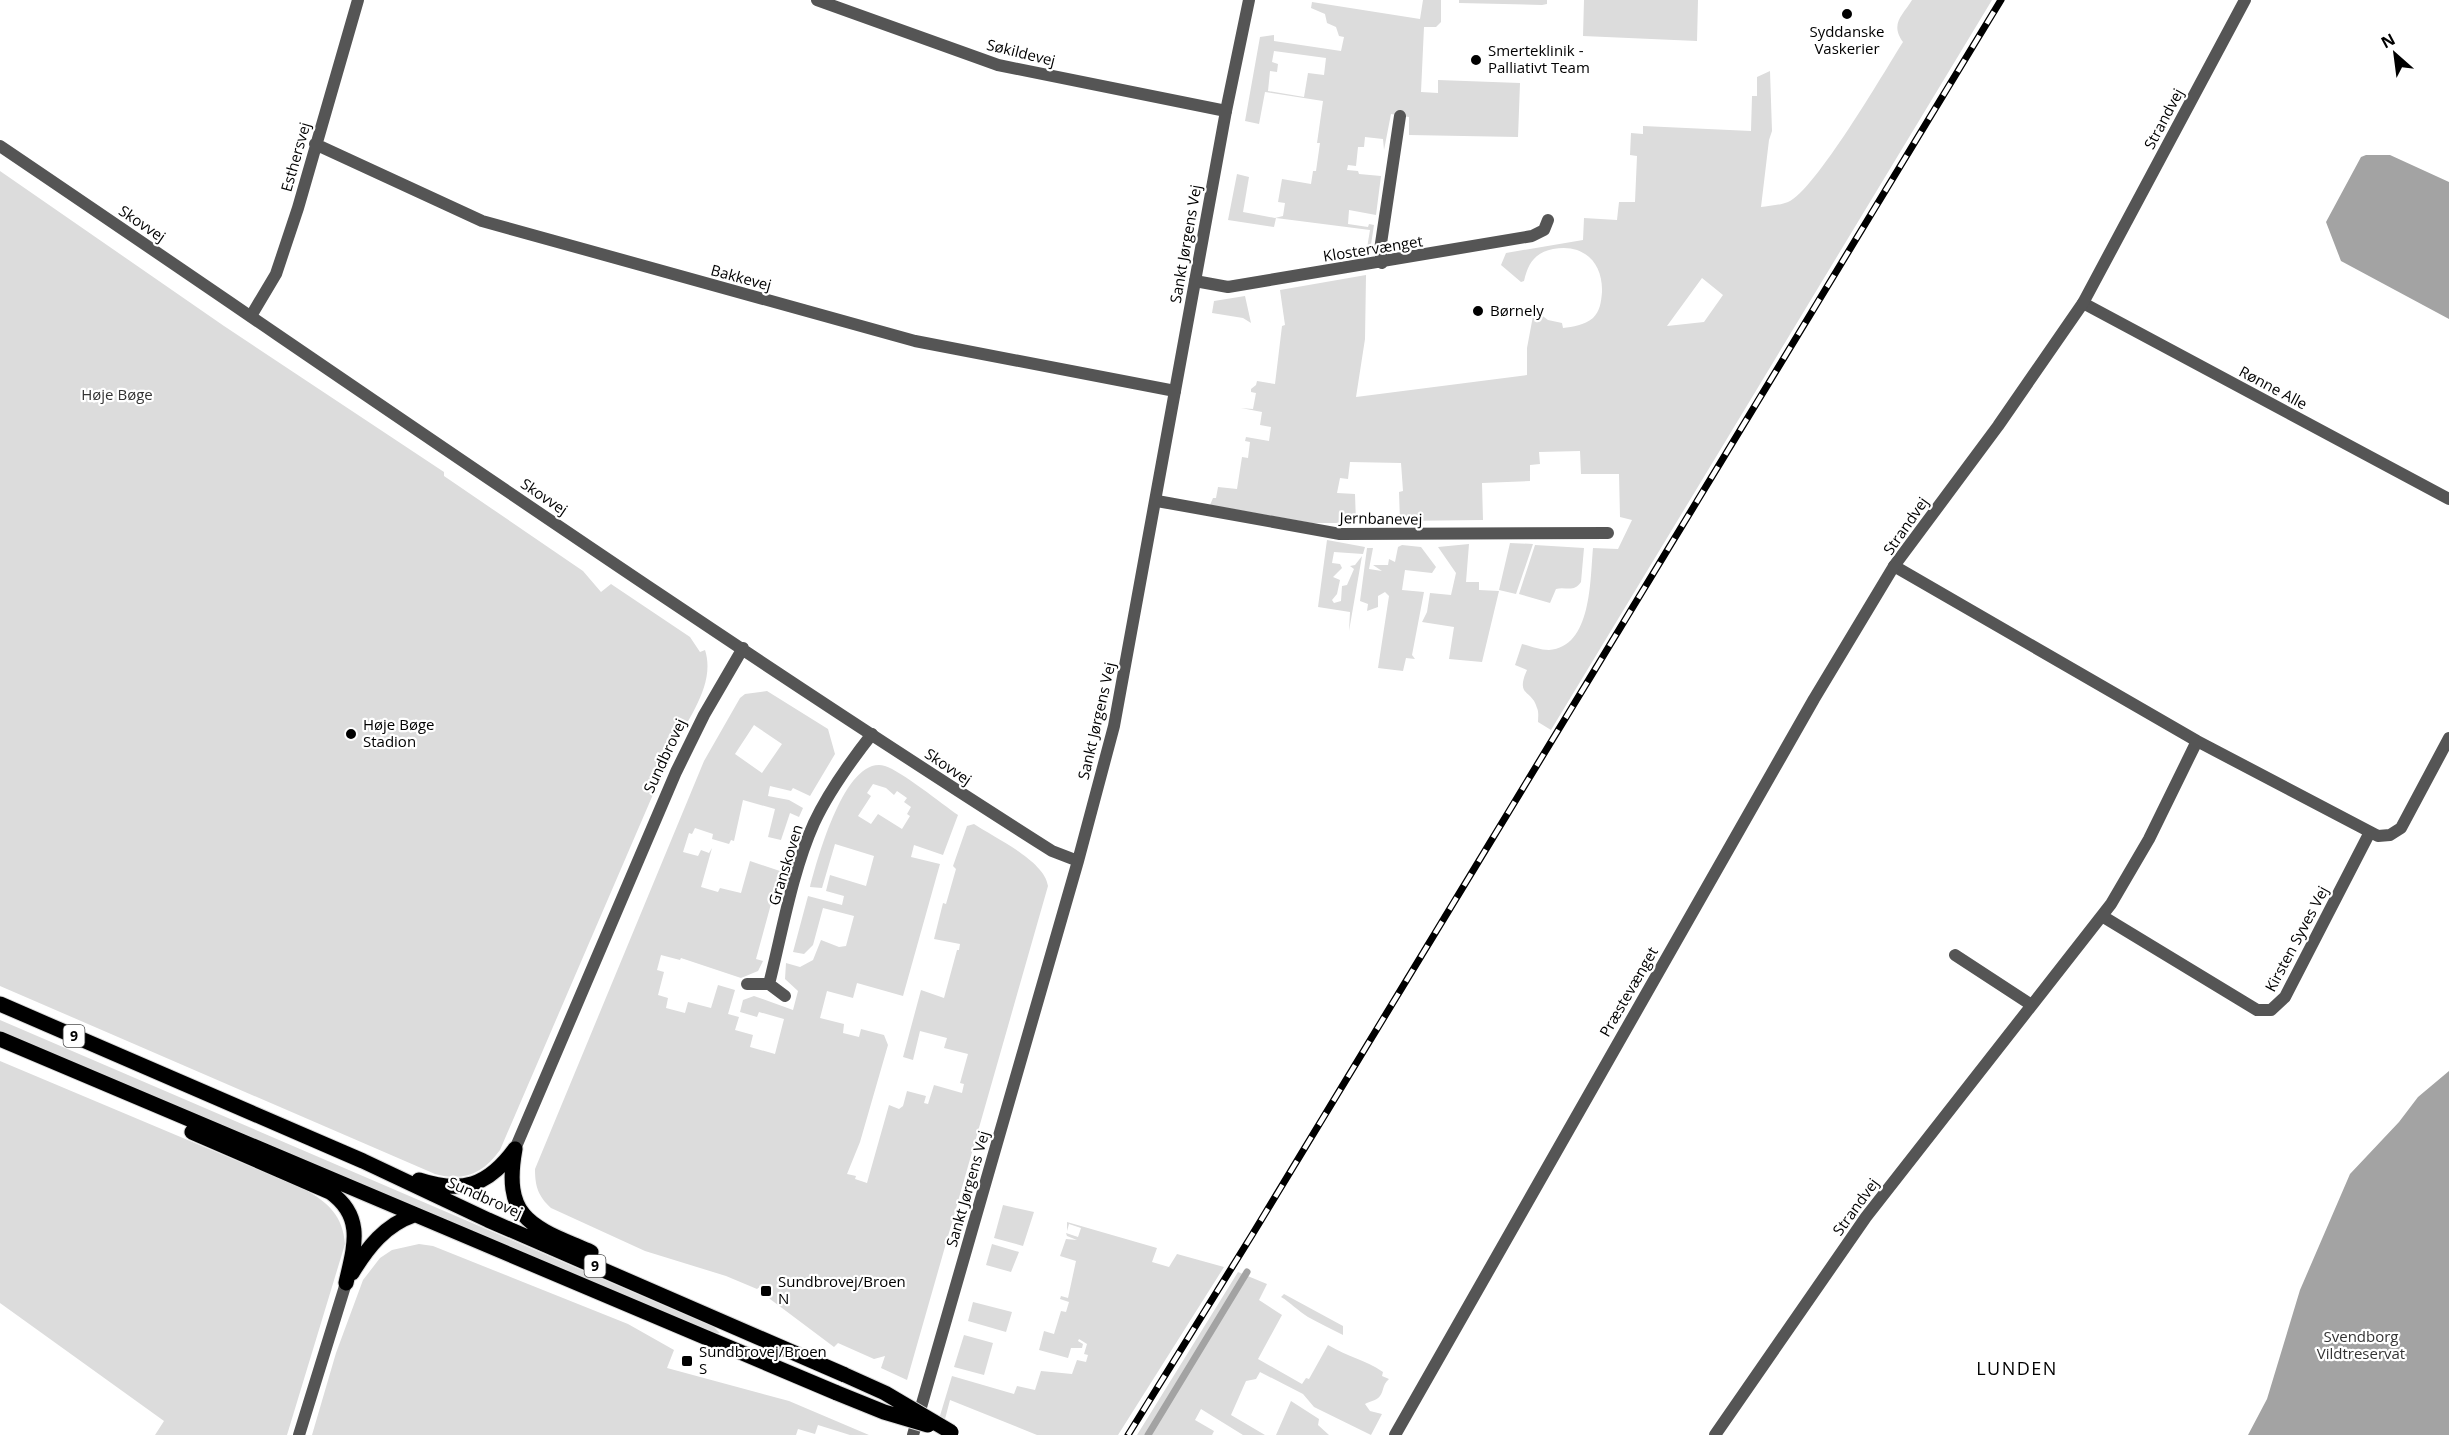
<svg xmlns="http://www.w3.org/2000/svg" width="2449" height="1435" font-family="'Open Sans',sans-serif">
  <rect width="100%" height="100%" fill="#fff"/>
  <!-- green -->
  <path fill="#dcdcdc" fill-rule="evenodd" d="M1423,0h18v22l-5,5h-12l-3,65 17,1v-13l82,3 -2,54 -109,-2v-18l-18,-3 -7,36 -1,-11 -18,-2 -1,10h-6l-2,19 -8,-1 -1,5 11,1 1,3 22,2 -5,39 -27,-5 -1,14 20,3 1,-3 5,1 -4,26 -4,3 4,-24 -94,-12 -2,9 -46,-7 9,-46 12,3 -6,35 32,6 8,-2 2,-13 -7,-1 4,-23 29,5 2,-13h3l4,-28h-3l6,-42 -58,-9 -6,32 -14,-3 15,-84 14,-2v6l67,10 3,-14 -5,-1 -3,-9 -9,-4 -2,-9 -14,-6 1,-6 108,17zM1274,51l52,7 -2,17 -16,-2 -4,24 -36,-6 2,-20 7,1 1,-8 -6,-2z
    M1459,0h88v4l-5,1 -83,-2z
    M1584,0h114l-1,41 -114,-5z
    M1912,0h80l-441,730 -13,-8c0,-4 1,-10 -1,-14 -5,-19 -22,-11 -10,-38l-12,-5 7,-21c8,2 18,6 27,6 43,-3 41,-70 44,-102l25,1 14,-29 -12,-3 -1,-43h-38l-1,-23 -41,1 1,12 -10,1v16l-48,2 1,37 -83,1 -1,-29 4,-1 -2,-28 -51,-1 -2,17 -8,-1 -3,15 18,1 1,29h-44l-102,-18 3,-7h3l2,-11 19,2 5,-32 6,1 2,-16 -5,-1 1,-4 23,4 2,-14 -11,-2 2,-13 -21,-4 12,1 3,-16 -5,-1v-3l5,-4 1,-4 18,3 7,-58 3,-1 -5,-35 86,-15 -1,64 -9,58 171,-22v-27l6,-32 7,-2 8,6 14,3 1,5c10,-1 21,-3 30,-10 7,-7 8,-15 9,-26 1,-30 -19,-49 -49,-43 -19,4 -25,15 -29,32l-3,1 -20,-17 5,-12 77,-13 1,-22 33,2 2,-18h16l2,-46 -7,-1 1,-22 12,1v-8l108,5 1,-35h5v-19l13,-6 2,60 -3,9 -8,67c8,-1 20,-2 27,-5 27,-11 96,-130 115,-160 -13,-18 -1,-26 9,-42zM1702,278l21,17 -19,27 -37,4z
    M0,171l224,155 220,146v4l139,95 18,21 10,-8 79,53 10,15 5,-2c11,34 -17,69 -32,98l-173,402c-17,24 -37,32 -65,24l-435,-188z
    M1245,296l6,27 -8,-5 -31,-5 2,-12z
    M1327,540l38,7 -2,7 -29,-2 -2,11 8,1 2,4 -9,9 7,3 -3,14 -5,6 2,3 7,-2 1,-15 5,-1 7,-16 -4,-3 5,-1 7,-9 -13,75 1,-19 -32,-5z
    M1510,543l23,1 -17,50 -17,-4z
    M1469,544l-3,38h13v8l20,1 -17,71 -33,-3 5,-32 -32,-5 5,-10 3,-19 21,2 5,-22 -18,-26z
    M1402,545l19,2 15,20 -4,6 -27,-3 -3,20 22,2 -12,63 3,4 -9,-1 -3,13 -25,-3 11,-72 -4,-4 -7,4v11l-11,4 1,-7 -8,-3 7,-53h6l-4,21 13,2 -9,-6h15l1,-6 6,3 3,-15z
    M1535,545l49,3 -3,34c-7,11 -16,4 -25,7l-6,14 -31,-9z
    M767,691l61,38 7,25 -25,42 -17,-8 -2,3 -21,-5 -2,10 21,4 14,8 -4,9 -9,-4 -9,27 -13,-3 7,-28 -32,-9 -9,41 -3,-1 -2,4 -17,-5 1,-5 -18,-6 -3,6 -3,-1 -6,19 15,4 3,-6 8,3 3,-5 -11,39 17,5 2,-4 21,5 9,-32 30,10 -24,88 7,2 -5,10 -17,7 -60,-20 -1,2 -19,-5 -4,15 7,2 -6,23 10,3 -2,10 19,5 3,-11 23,6 7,-23 17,5 -7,24 11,3 -4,13 18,5 -3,12 25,7 9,-35 -25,-7 -2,5 -17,-5 3,-12 11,-4 39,14 5,-19 -13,-12 1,-16 14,4 13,-7 8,-20 18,7 7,-1 8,-30 -31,-8 -10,37 -9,9 -11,-2 15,-56 34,9 2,-9 -18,-5 4,-16 36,11 8,-30 -39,-12 -13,44 -12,-1c7,-26 35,-133 75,-121 16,5 57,38 73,49l-15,40 -29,-10 -3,12 29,7 -37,132 -46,-13 -4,15 -26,-7 -7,27 24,6 -1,9 16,4 2,-8 23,6 4,10 -28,97 -13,32 9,2 -1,3 12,4 22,-78 10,4 4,-3 4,-15 19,5 -2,7 4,1 6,-19 28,8 2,-9 -4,-1 8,-29 -24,-6 3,-10 -27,-7 -7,29 -10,-3 18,-67 23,8 13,-48h2l1,-6 -26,-5 9,-36 3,1 10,-35 -3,-3 14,-40 7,-2c21,14 71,37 74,62l-141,494 -26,-12 4,-12 -11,3 -36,-16 -4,4 -64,-48 -2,-3 4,-4 -10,-7 -5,4 -31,-13 -81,-25 -94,-43c-13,-12 -16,-22 -16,-39l169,-408 36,-63 5,-4zM754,725l28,19 -20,29 -27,-19zM873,784l13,4 8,7 3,-4 10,7 -3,4 7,5 -4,7 3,2 -8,13 -24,-15 -7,10 -13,-8 13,-20 -4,-3z
    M0,1020l714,307 6,6 -5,1 -715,-303z
    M0,1061l304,128c24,13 39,27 41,55l-58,191h-132l9,-14 -164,-118z
    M1003,1205l31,7 -11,34 -29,-8z
    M1067,1222l90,26 -5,14 17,5 8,-13 47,13 -106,168h-81l-87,-35 -6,23 -5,-4 13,-43 62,18 3,-8 18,4 6,-19 31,3 5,-14 9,2 2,-7 -4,-1 3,-10 -8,-5 -1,2 5,3 -1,4h-11l-3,10 -29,-8 5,-19 10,3 7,-23 5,1 3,-10 -9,-3 1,-3 7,2 8,-37 -16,-5 6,-17 11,1 -10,-4 -1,-3 12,4 3,-9 -12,-4 -2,7z
    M419,1244l14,2 195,78 46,26 -7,18 122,33 80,34h-19l-32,-10 -3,9 -17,-5 -2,6h-484l24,-82 27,-73 17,-22 12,-8z
    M992,1244l27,8 -8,20 -25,-7z
    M1238,1272l29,12 -8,16 23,15 -24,44 44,25 4,-6 3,1 19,-34c20,12 36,14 55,27l-1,4 7,3c-7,6 -5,12 -9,17 -4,5 -10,5 -15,8l5,7 12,3 -11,21 -57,-28 -11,-13 -43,-22 -4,7 -10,2 -15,34 34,20h-22l-42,-26 -6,11 19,11 -2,4h-75z
    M1284,1294l59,32v9c-12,-6 -24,-12 -35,-18 -10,-6 -18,-15 -27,-20z
    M973,1302l39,10 -6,20 -38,-11z
    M964,1335l29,8 -9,32 -30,-8z
    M1291,1401l28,18 -1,6 11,10h-53z"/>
  <!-- water -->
  <path fill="#a3a3a3" d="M2366,155h24l59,27v137l-108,-58 -15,-39 35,-65z
    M2449,1071v364h-201l19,-36 33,-109 50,-116 49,-52 19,-25z"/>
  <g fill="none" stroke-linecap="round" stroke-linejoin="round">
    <!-- stream -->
    <path stroke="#a3a3a3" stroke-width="7" d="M1148,1435l99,-163"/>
    <!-- primary casing -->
    <g stroke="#dbdbdb" stroke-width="17">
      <path id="primary" d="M0,1004l363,157 125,59 357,155
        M0,1039l837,354
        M192,1132l138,60c35,25 24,55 16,91
        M515,1149c-13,72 19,78 76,103
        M419,1180c43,14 69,6 96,-31
        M352,1273c16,-26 33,-48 62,-58"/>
    </g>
    <!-- minor -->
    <path stroke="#555" stroke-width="12" d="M817,0l181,65 228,46
      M315,144l167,77 433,120 260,50
      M1382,263l-2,-13 20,-134
      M1195,281l33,6 304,-51 12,-6 4,-10
      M2083,303l366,196
      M251,316l25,-42 22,-66 60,-208
      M1157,501l183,33 268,-1
      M1894,566l303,175 181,95 12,-1 11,-7 48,-90
      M2102,916l155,94h14l14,-13 85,-165
      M1955,955l75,49
      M747,984h22c13,-51 23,-112 45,-161 15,-32 36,-61 58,-89
      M769,984l16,12
      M1715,1435l151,-218 245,-313 38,-65 48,-98"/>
    <!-- tertiary -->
    <path stroke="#555" stroke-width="12" d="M0,146c349,236 696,479 1052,705l26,10
      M515,1149l161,-377 28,-57 39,-67
      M299,1435l47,-152
      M913,1435l165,-574 36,-135 112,-615 23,-111
      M1395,1435l419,-736 80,-133 104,-140 85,-123 162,-303"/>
    <!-- primary -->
    <use href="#primary" stroke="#000" stroke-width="15"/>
    <!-- rail casing -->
    <g stroke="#000" stroke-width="7">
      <path id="rail" d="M1128,1435l124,-200 749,-1235"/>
    </g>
    <!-- rail -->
    <use href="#rail" stroke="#fff" stroke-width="4.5" stroke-dasharray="14" stroke-linecap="butt"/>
    <!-- primary-bridge casing -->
    <g stroke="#dbdbdb" stroke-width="17" stroke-linecap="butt">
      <path id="primary-bridge" d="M845,1375l40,18 66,39
        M837,1393l47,19 44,13"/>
    </g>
    <!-- primary-bridge -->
    <use href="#primary-bridge" stroke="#000" stroke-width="15"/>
  </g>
  <!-- markers -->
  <g fill="#000" stroke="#fff" stroke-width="2">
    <circle cx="1847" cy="14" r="6"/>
    <circle cx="1476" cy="60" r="6"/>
    <circle cx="1478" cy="311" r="6"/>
    <circle cx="351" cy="734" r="6"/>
    <rect x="760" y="1285" width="12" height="12" rx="3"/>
    <rect x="681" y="1355" width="12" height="12" rx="3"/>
  </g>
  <g text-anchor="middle" stroke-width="4.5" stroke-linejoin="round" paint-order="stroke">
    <!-- shield labels -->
    <g fill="#fff" stroke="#4c4c4c" stroke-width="1.5">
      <rect x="63.5" y="1025" width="21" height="22" rx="4.5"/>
      <rect x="584.5" y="1255" width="21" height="22" rx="4.5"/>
    </g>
    <g font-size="14" font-weight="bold" fill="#000">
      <text x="74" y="1041">9</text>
      <text x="595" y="1271">9</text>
    </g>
    <!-- poi labels -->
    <g font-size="15" fill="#000" stroke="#fff" text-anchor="start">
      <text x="1847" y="37" text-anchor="middle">Syddanske<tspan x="1847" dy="17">Vaskerier</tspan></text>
      <text x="1488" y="56">Smerteklinik -<tspan x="1488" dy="17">Palliativt Team</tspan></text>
      <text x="1490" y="316">Børnely</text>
      <text x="363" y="730">Høje Bøge<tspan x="363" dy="17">Stadion</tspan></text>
      <text x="778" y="1287">Sundbrovej/Broen<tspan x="778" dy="17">N</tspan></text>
      <text x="699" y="1357">Sundbrovej/Broen<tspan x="699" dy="17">S</tspan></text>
    </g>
    <!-- street labels -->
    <g font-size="15" fill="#000" stroke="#fff">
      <text transform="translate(1021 53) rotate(14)" y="5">Søkildevej</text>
      <text transform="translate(2164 119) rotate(-62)" y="5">Strandvej</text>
      <text transform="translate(296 157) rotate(-74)" y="5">Esthersvej</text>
      <text transform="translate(142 224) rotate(34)" y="5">Skovvej</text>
      <text transform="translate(1186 244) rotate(-80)" y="5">Sankt Jørgens Vej</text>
      <text transform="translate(1373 249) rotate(-9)" y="5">Klostervænget</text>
      <text transform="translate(741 278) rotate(15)" y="5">Bakkevej</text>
      <text transform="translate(2273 388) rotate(28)" y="5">Rønne Alle</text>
      <text transform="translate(544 497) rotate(34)" y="5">Skovvej</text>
      <text transform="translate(1381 519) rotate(1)" y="5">Jernbanevej</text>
      <text transform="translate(1906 526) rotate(-55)" y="5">Strandvej</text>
      <text transform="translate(1097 721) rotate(-77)" y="5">Sankt Jørgens Vej</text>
      <text transform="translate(665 756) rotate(-65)" y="5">Sundbrovej</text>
      <text transform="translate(948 767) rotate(34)" y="5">Skovvej</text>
      <text transform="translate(786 865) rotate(-73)" y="5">Granskoven</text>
      <text transform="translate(2297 939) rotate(-62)" y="5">Kirsten Syves Vej</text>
      <text transform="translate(1629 992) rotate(-60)" y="5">Præstevænget</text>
      <text transform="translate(968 1189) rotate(-74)" y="5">Sankt Jørgens Vej</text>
      <text transform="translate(485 1198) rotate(24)" y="5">Sundbrovej</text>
      <text transform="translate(1856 1207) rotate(-54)" y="5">Strandvej</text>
    </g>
    <!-- park labels -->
    <g font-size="15" fill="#333" stroke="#fff">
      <text x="117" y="400">Høje Bøge</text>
      <text x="2361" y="1342">Svendborg<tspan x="2361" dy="17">Vildtreservat</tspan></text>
    </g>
    <!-- quarter labels -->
    <g font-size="18" letter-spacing="1.5" fill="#000" stroke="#fff">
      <text x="2017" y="1375">LUNDEN</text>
    </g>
  </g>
  <!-- north arrow -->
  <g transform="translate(2395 54) rotate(332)" stroke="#ffffff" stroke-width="4.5" paint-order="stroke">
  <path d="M0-4.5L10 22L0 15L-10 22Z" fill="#000000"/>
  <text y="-9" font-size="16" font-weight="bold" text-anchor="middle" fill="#000000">N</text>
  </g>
</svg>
